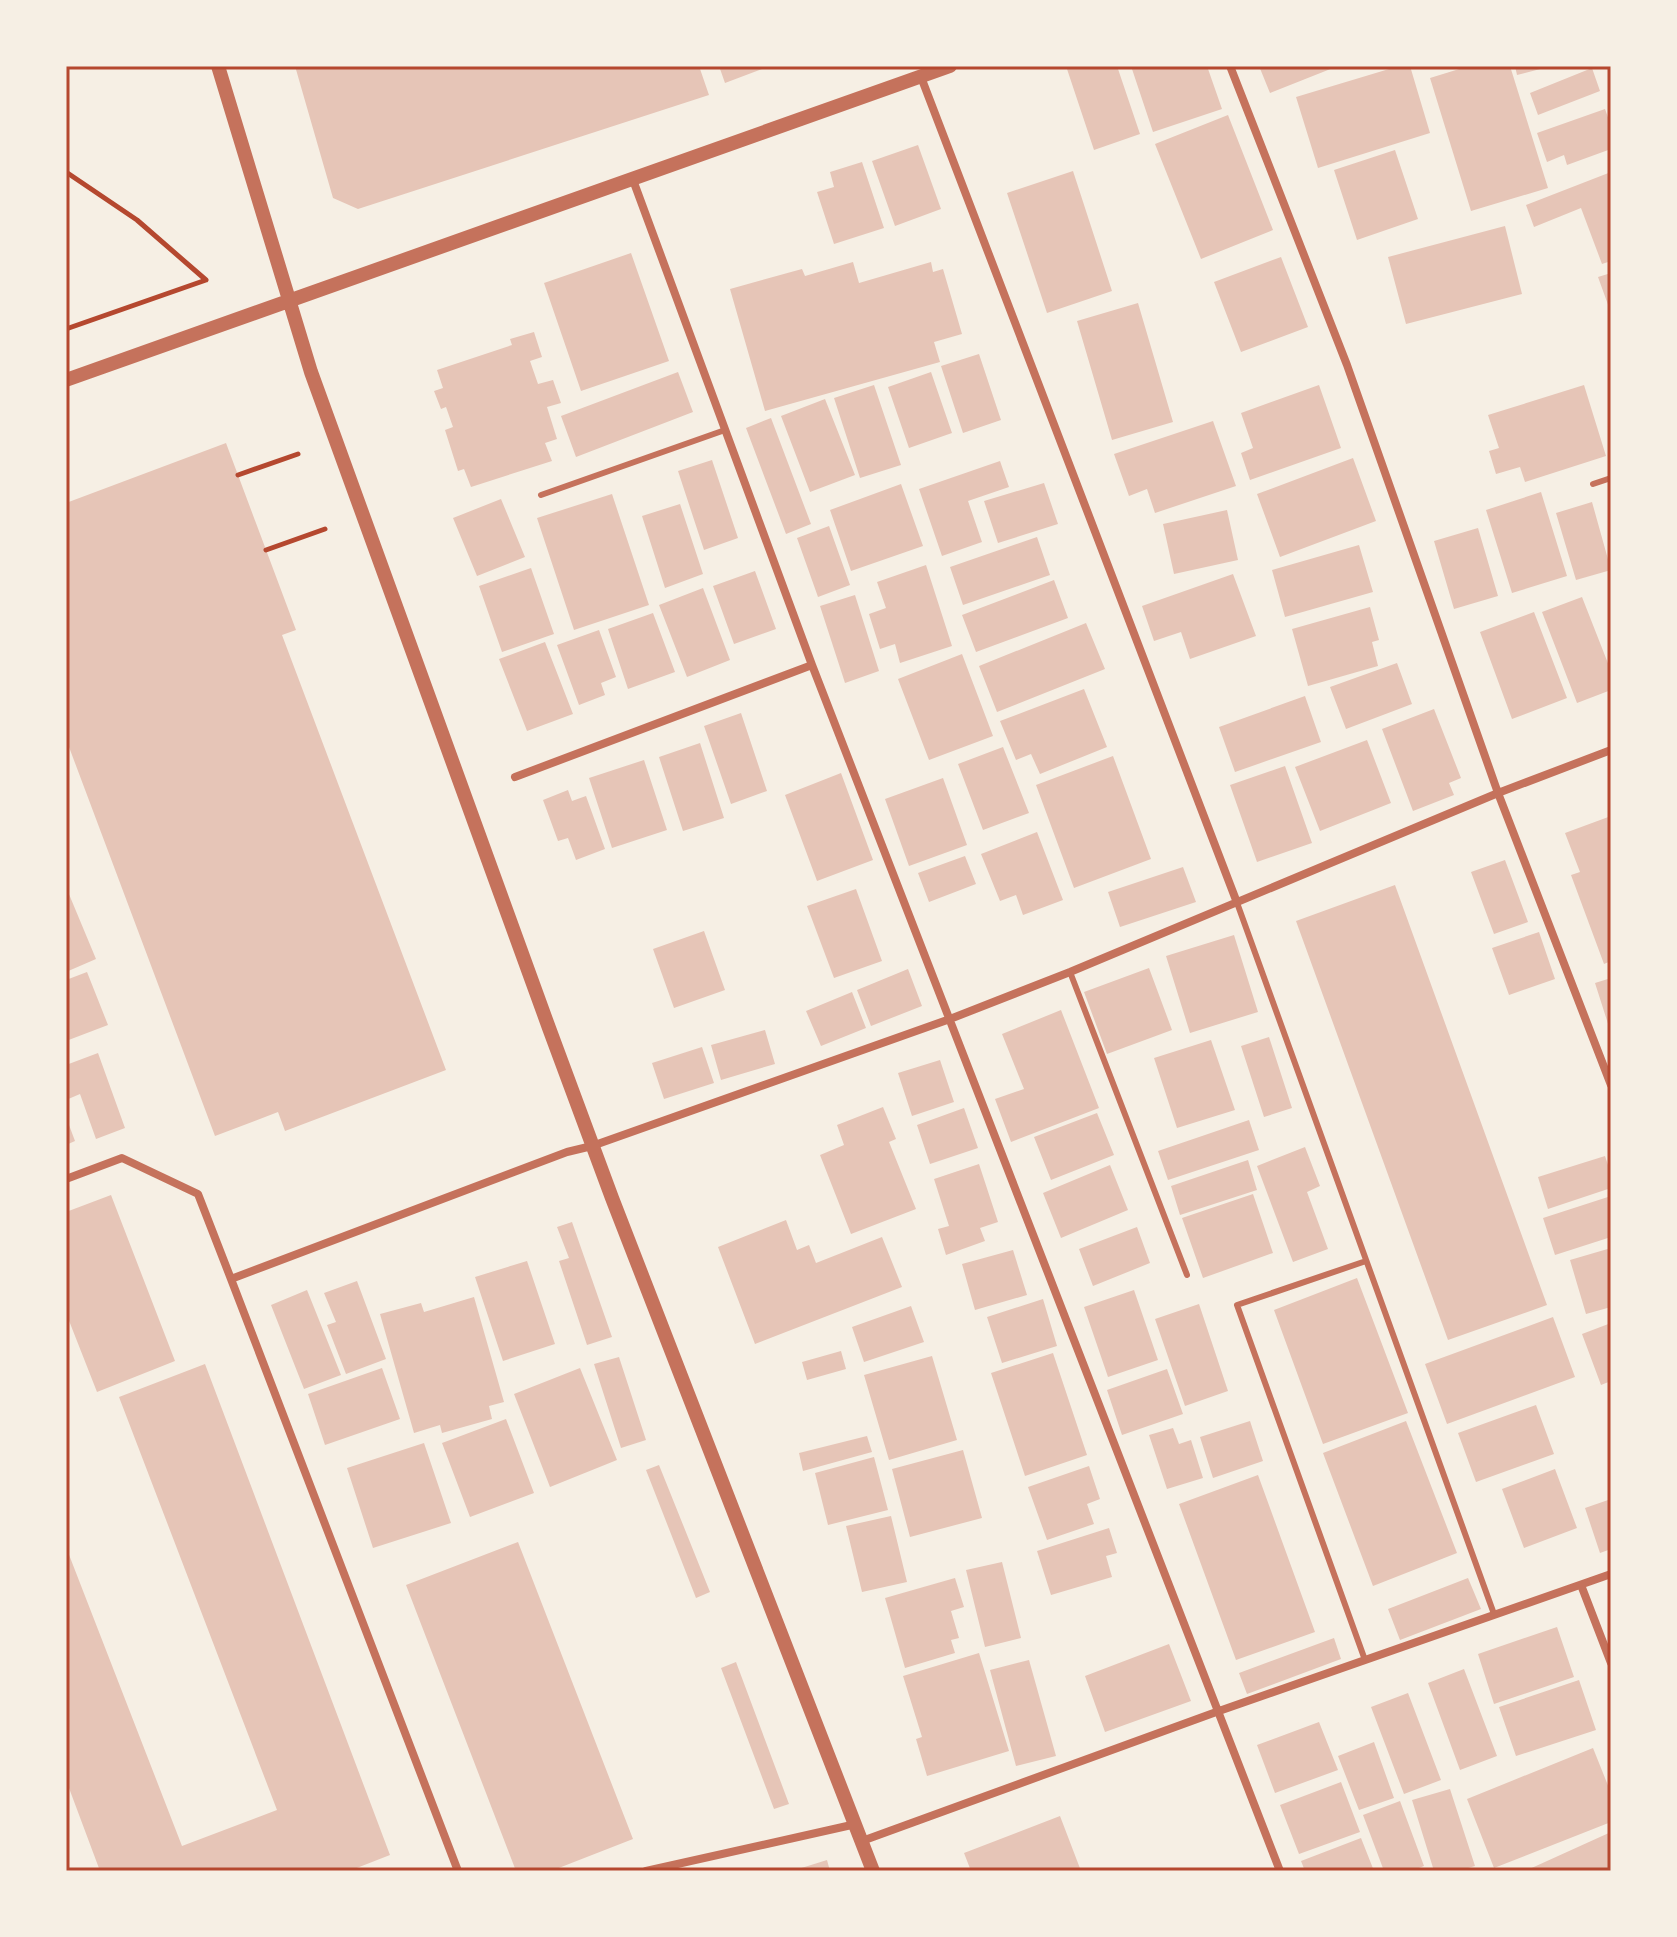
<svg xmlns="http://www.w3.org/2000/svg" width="1677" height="1937" font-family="Inter,sans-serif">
  <rect width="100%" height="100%" fill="#f6efe4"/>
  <!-- building -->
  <path fill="#e6c5b7" d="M295,66h404l10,29 -351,114 -25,-11z
    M719,66h51l-45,17z
    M1075,66h42l23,68 -46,16 -27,-81z
    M1131,66h76l15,43 -69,23z
    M1259,66h79l-68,27z
    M1399,66h11l20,67 -112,35 -22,-71z
    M1469,66h41l38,122 -77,23 -41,-133z
    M1515,66h33v1l-31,8z
    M1592,68l8,23 -62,24 -8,-22z
    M1605,109l6,17v23l-44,16 -3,-10 -17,7 -10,-29z
    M1228,115l45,115 -72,29 -46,-115z
    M918,145l23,64 -46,17 -23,-65z
    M1395,150l23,69 -61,21 -23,-70z
    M862,162l22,66 -50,16 -17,-52 17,-5 -4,-15z
    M1073,171l39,120 -65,22 -40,-120z
    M1611,172v89l-9,3 -21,-56 -47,19 -8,-22z
    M1505,226l17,68 -116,30 -18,-67z
    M631,253l38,108 -88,30 -37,-108z
    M1281,257l27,70 -67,25 -27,-70z
    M853,262l6,21 72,-21 2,10 10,-3 19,65 -28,8 6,20 -175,49 -35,-122 72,-20 3,7z
    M1611,273v40l-13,-36z
    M1138,303l35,119 -61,18 -35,-119z
    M534,332l8,25 -12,4 8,23 15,-4 8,23 -14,4 10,32 -12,4 7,18 -81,26 -7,-18 -6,2 -13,-41 8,-3 -7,-20 -5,2 -7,-18 9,-3 -6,-18 75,-25 -2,-6z
    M979,354l22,66 -38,13 -22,-67z
    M678,372l15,40 -117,45 -15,-41z
    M931,372l21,61 -43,15 -21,-61z
    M874,385l27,80 -41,13 -26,-80z
    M1319,385l22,63 -91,32 -9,-27 12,-5 -12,-35z
    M1584,385l22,71 -81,26 -5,-15 -24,7 -7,-23 10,-3 -11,-33z
    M825,399l30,76 -45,17 -29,-76z
    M771,418l40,106 -25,10 -40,-106z
    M1213,421l23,65 -81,27 -8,-24 -18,7 -15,-42z
    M226,443l70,187 -14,5 164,435 -161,61 -7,-19 -63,24 -149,-397v-236z
    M1353,458l23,63 -96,36 -23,-63z
    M712,460l26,78 -34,12 -26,-79z
    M1000,461l9,26 -41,14 14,41 -40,14 -23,-67z
    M1044,483l14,41 -60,19 -14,-42z
    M901,484l22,62 -72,25 -21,-61z
    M1541,492l26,84 -55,17 -26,-83z
    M612,494l37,111 -75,25 -37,-112z
    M501,499l24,58 -48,19 -24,-58z
    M1592,502l19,68 -35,10 -20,-67z
    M680,504l23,70 -38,14 -23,-72z
    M1227,510l11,50 -64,14 -11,-50z
    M829,526l21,59 -32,12 -21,-59z
    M1478,528l20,68 -44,13 -20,-68z
    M1037,537l13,38 -87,30 -13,-38z
    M1359,545l14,47 -88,25 -13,-47z
    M926,565l26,81 -52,17 -5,-19 -15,5 -11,-35 17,-6 -9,-26z
    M531,568l23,66 -52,18 -23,-66z
    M755,571l21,58 -42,15 -21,-58z
    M1233,574l23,62 -66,23 -9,-27 -27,9 -12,-35z
    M1054,580l14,38 -92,34 -14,-37z
    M703,588l27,72 -43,17 -28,-72z
    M855,595l24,76 -34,12 -25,-77z
    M1582,597l29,74v19l-34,13 -35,-91z
    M1370,607l9,33 -7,2 6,24 -70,20 -16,-57z
    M1534,612l33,86 -55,21 -32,-87z
    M653,613l22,59 -47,17 -20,-60z
    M1086,623l19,46 -108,43 -18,-46z
    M599,630l17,47 -15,6 4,12 -26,10 -22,-60z
    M545,642l28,72 -46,17 -28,-72z
    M962,654l31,82 -64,24 -31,-81z
    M1397,663l15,41 -66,25 -16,-42z
    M1084,689l23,58 -67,27 -9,-20 -15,6 -16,-39z
    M1305,696l16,46 -86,30 -16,-45z
    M1434,709l27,69 -12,5 5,12 -41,16 -31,-82z
    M741,713l26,78 -36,13 -27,-78z
    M1367,740l24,63 -71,28 -25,-64z
    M700,743l24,75 -41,13 -24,-74z
    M1003,747l26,66 -46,17 -25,-66z
    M1113,756l38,103 -77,29 -38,-103z
    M644,760l23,70 -55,18 -23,-70z
    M1285,766l27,77 -55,19 -27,-77z
    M841,773l32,87 -56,21 -32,-86z
    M943,778l24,67 -58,21 -24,-67z
    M568,790l4,11 14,-5 19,53 -29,11 -8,-22 -10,3 -15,-41z
    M1611,816v145l-7,3 -33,-89 9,-3 -15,-39z
    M1037,832l26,68 -40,15 -7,-20 -16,6 -19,-47z
    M965,856l11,28 -47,18 -11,-29z
    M1505,860l23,62 -34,12 -23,-62z
    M1183,867l13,35 -76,25 -12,-35z
    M1395,885l152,420 -99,35 -152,-419z
    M66,887l30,72 -30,13z
    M856,889l26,72 -48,17 -27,-72z
    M704,931l21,59 -51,18 -21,-59z
    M1539,932l16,47 -46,16 -17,-47z
    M1234,935l24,77 -68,21 -24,-77z
    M1149,968l23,62 -65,24 -23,-62z
    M908,969l14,37 -51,20 -14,-36z
    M87,972l21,53 -42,16v-61z
    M1611,978v52h-1l-15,-47z
    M852,992l14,36 -45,18 -15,-35z
    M1061,1010l38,98 -88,34 -16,-43 29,-10 -22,-55z
    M765,1030l10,34 -54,16 -10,-35z
    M1269,1037l23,71 -28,9 -23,-71z
    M1211,1040l24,70 -58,18 -23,-70z
    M702,1047l12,36 -50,16 -12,-36z
    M98,1053l27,75 -29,11 -16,-45 -14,6v-35z
    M940,1060l14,42 -42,14 -14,-43z
    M883,1107l13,32 -7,3 27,67 -65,25 -31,-79 24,-10 -7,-20z
    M964,1108l14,40 -48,16 -13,-39z
    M1097,1113l17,42 -63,25 -17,-43z
    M66,1117l9,24 -9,4z
    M1249,1120l10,30 -91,30 -10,-29z
    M1305,1147l15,39 -13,6 21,57 -35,13 -36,-96z
    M1605,1156l6,18v14l-63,21 -10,-32z
    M1248,1160l9,30 -77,25 -9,-29z
    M979,1164l19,58 -18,6 5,13 -39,14 -8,-26 11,-3 -15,-47z
    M1110,1165l18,45 -67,28 -18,-45z
    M1253,1194l20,59 -70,25 -21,-60z
    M111,1195l64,166 -78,31 -31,-79v-101z
    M1611,1196v41l-56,18 -12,-37z
    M786,1220l11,30 12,-5 7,18 66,-26 20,50 -147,57 -37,-97z
    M572,1222l40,115 -25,8 -28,-84 10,-3 -12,-31z
    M1137,1227l13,36 -57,23 -14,-37z
    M1611,1248v59l-25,7 -16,-54z
    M1013,1250l14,45 -52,15 -13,-46z
    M527,1261l28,83 -52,17 -28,-84z
    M1357,1278l51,135 -85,31 -49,-134z
    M357,1281l29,78 -40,15 -19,-49 9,-3 -12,-29z
    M307,1290l34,85 -37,14 -33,-84z
    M1134,1290l24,70 -50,17 -24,-70z
    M474,1297l30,105 -15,4 3,13 -50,14 -2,-8 -26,8 -34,-119 41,-11 3,9z
    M1043,1299l14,47 -55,17 -15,-46z
    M1199,1304l29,87 -43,15 -30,-87z
    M911,1306l13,36 -60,20 -12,-35z
    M1553,1317l22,60 -128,47 -22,-60z
    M1611,1323v58l-10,4 -19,-51z
    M841,1351l5,18 -39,11 -5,-18z
    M1053,1353l34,102 -62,21 -34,-103z
    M932,1356l25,84 -68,20 -25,-85z
    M619,1357l27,83 -25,8 -27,-84z
    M205,1364l185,491 -41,16h-249l-34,-91v-233l116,299 95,-36 -158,-413z
    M382,1368l18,51 -75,26 -17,-51z
    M580,1368l37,92 -67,27 -36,-93z
    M1167,1369l16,45 -61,21 -15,-45z
    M1536,1405l18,49 -78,28 -18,-49z
    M506,1419l28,74 -64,24 -28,-74z
    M1250,1421l13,40 -50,17 -13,-41z
    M1406,1421l51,132 -84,33 -50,-133z
    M1173,1428l6,16 12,-4 12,38 -36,11 -18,-54z
    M867,1436l5,16 -69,19 -4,-18z
    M424,1443l27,80 -78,25 -26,-80z
    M963,1450l19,68 -72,19 -18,-68z
    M874,1457l14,53 -60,15 -13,-52z
    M659,1465l51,127 -14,6 -50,-128z
    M1089,1466l11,33 -13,5 7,20 -47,16 -19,-53z
    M1555,1469l22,59 -53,20 -22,-59z
    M1258,1475l57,157 -79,28 -57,-156z
    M1611,1499v50l-11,4 -15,-45z
    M891,1516l16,66 -45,10 -16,-66z
    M1109,1528l8,25 -11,3 6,21 -61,18 -14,-44z
    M518,1542l115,297 -82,32h-35l-110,-286z
    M1002,1562l19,76 -36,9 -19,-77z
    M955,1578l9,29 -13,4 8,27 -8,2 4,13 -50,15 -20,-70z
    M1468,1578l13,31 -81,31 -12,-31z
    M1557,1627l17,50 -80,27 -16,-50z
    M1334,1638l7,21 -94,35 -8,-21z
    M1169,1644l22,57 -86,31 -20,-56z
    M979,1653l30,98 -82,25 -11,-37 6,-2 -19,-61z
    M1029,1660l27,96 -40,10 -26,-96z
    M736,1662l53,142 -15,5 -53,-141z
    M1464,1669l33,87 -37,14 -32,-87z
    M1579,1680l17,50 -80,26 -17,-49z
    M1408,1693l33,87 -37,14 -33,-87z
    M1319,1722l19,48 -63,23 -18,-48z
    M1374,1742l20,56 -35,12 -21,-54z
    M1593,1748l18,45v29l-117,46 -27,-69z
    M1341,1782l19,50 -61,22 -19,-49z
    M1450,1789l25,77 -17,5h-24l-22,-71z
    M1400,1801l24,65 -13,5h-27l-21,-56z
    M1060,1816l21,55h-110l-7,-18z
    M1611,1832v39h-86z
    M1361,1838l13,33h-69l-4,-10z
    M827,1860l3,11h-35v-1z"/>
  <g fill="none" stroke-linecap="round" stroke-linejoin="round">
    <!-- path -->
    <path stroke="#b5482f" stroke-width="5" d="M66,172l71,48 69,60 -140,49
      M238,475l60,-21
      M266,550l59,-21"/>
    <!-- service -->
    <path stroke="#c5725c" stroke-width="6" d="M1593,484l18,-6
      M541,495l184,-65
      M1236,900l258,714
      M1070,972l117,303
      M1365,1660l-128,-355 129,-44"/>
    <!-- minor -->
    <path stroke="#c5725c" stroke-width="8" d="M1230,66l117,299 151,428 113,292
      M921,77l315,823
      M633,180l179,485 468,1206
      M515,777l297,-112
      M66,1179l56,-21 76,36 33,85 336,-127 25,-6 358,-127 120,-47 428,-179 113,-43
      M231,1279l227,592
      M1581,1585l30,78
      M862,1841l357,-130 392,-137
      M646,1871l210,-47"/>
    <!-- tertiary -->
    <path stroke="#c5725c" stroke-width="14" d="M218,66l93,306 238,656 63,170 261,673
      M66,380l884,-314"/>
  </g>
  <!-- border -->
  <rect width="1677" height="1937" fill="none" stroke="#f6efe4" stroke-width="136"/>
  <rect x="68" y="68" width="1541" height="1801" fill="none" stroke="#b5482f" stroke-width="3"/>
</svg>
